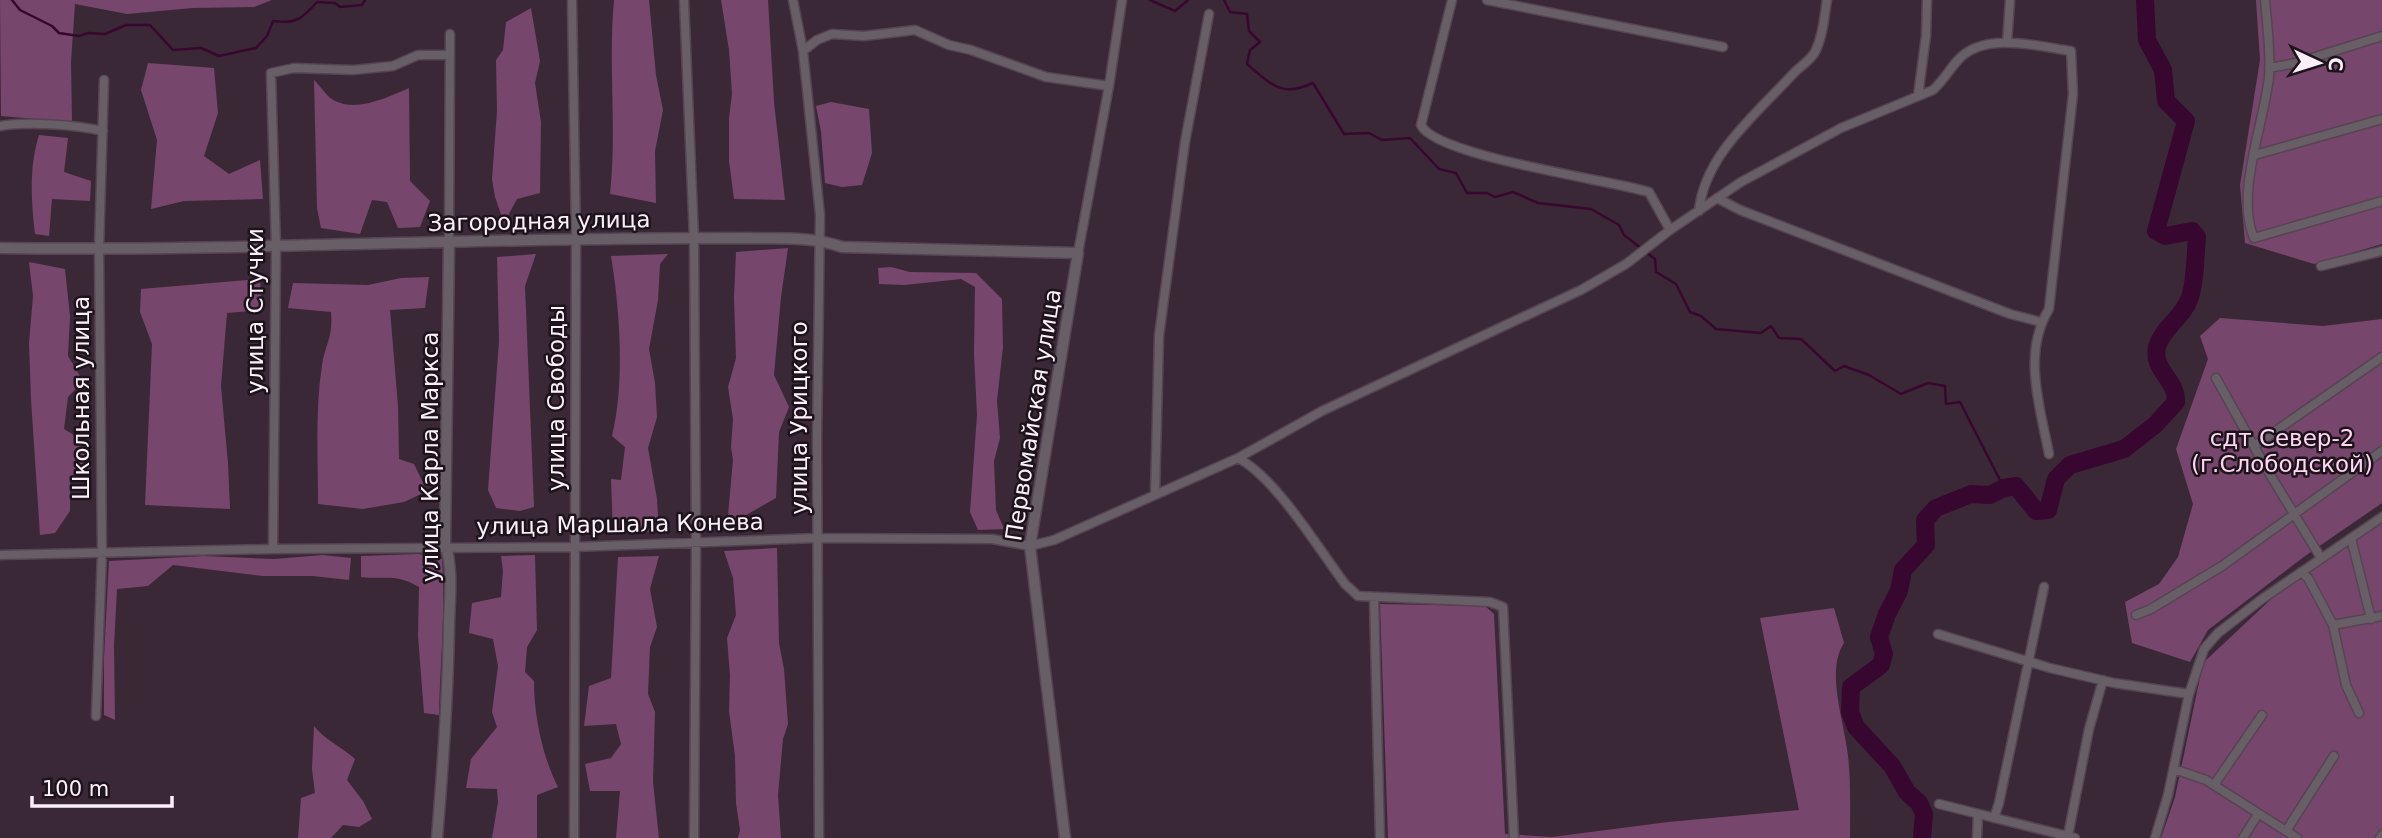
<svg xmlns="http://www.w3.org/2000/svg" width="2382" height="838" font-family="'DejaVu Sans',sans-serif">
  <rect width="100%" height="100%" fill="#3b2837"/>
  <!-- green -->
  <path fill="#77466c" d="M0,0h272l-18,7 -61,1 -66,6 -52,-10 -4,58 1,60 -71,-6z
    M614,0h35l7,75 7,35 -8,41 1,52 -46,-9c7,-64 -2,-129 4,-194z
    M721,0h47l6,102 11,98 -51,-1 -5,-38v-43l3,-24 -3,-44z
    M2256,0h126v244l-68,20 -69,-21 -5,-58 20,-125z
    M531,8l9,53 -5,22 6,39 -1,71 -23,6 -13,24 -9,-26 -3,-18 5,-68 -1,-51 7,-10 3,-28z
    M148,63l66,5 4,45 -14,43 25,18 31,-14 3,39 -79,2 -33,8 6,-69 -16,-50z
    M314,80c5,5 10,12 15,17 23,18 57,1 80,-9l1,93 20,20 -10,26 -22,1 -11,-26 -15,-2 -12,34 -39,-6 -4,-20z
    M831,102l38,7 3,44 -10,32 -20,2 -17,-4 -4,-52 -5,-25z
    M39,135l29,3 -4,34 27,9 -1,20 -38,-2 -3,37 -14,-2c-4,-33 -6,-67 4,-99z
    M788,248l-7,49 -7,78 15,32 -10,25 -3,66 -49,28 6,-66 -2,-13 2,-28 -5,-32 8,-29 -2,-61 2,-45z
    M536,254l-11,32 9,221 -14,4 -24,-3 -8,-18 11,-149 -2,-84z
    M668,254l-8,10 -2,36 -9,49 6,34 2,34 -9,31 9,51 2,33 -46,1 -2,-54 10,1 4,-33 -13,-11c13,-54 8,-125 -1,-180z
    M29,262l36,7 5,47 -2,40 15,25 -15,16 -4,32 23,14 3,31 -20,8v29l-15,22 -15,2 -9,-136 -2,-56 4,-47z
    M891,267l19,5 66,1 26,26 1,48 -6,54 3,37 -6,23 2,49 8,19 -26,1 -8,-18 7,-97 -3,-61 1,-67 -14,-8 -56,6 -26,-1 -1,-16z
    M429,277l-4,31 -35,2 8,96 1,53 15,5 13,27 -23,11 -41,7 -45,-5c0,-46 -3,-93 4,-139 4,-23 11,-27 9,-53l-43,-4 5,-25 75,2 33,-7z
    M260,279l2,31 -35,3 -6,73 7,77 2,46 -85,-4 7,-161 -12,-32 1,-23z
    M2220,318l103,8 59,-7v184l-77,53 -97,74 -18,32 -58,-19 -7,-41 34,-18 19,-27 15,-53 -17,-55 32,-90 -8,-23z
    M2382,511v327h-221l14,-41 28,-134 113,-106z
    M777,548l2,95 5,26 4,55 -5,15 -5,56 3,43h-43l2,-8 -4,-27 -1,-47 -6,-45 1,-36 -3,-37 9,-23 -3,-37 -9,-27z
    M419,554l23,5c4,52 -2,104 -3,156l-15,-2 -6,-77 1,-49c-24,-14 -32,-7 -58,-10v-21z
    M323,555l28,3 -2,22 -36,-4h-50l-90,-11 -25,21 -31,3 -3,56 1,75 -11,-5v-57l5,-97 95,-5 70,3z
    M535,555l2,75 -10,17 -2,25 9,9c0,35 8,74 24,106l-21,8v43h-45l6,-36 -1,-13 -31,-1 5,-29 26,-32 -5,-15 6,-46 -5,-27 -24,-6 3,-30 29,-6 2,-26 -2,-15z
    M659,556l-9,33 7,38 -7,20 -2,47 7,18 -2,70 6,56h-43l4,-47h-30l-5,-27 26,-6 10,-14 -5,-20 -32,2 5,-40 22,-8 7,-121z
    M1380,604l105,2 9,8 11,220 47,3 116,-15 131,-12 -39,-192 74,-10 10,35c-19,28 1,81 4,113 3,27 2,55 2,82h-462z
    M314,726c11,14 28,21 41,33l-8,21 16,21 9,18 -13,8 -16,-2 -12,13h-33l3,-40 14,-5 -3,-24z"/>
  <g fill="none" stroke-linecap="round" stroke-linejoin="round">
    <!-- stream -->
    <path stroke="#370730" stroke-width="2.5" d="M12,0l8,10 32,16 7,7 20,3 9,-3 17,1 21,-9h24l23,25 28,-2 18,8 37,-8 11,-12 6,-15c23,3 29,-2 44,-19l18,1 5,4 22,-2 3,-5
      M1150,0l25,11 13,-11
      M1224,0l6,12 17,2 2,17 11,11 -10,8 -3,14c24,20 34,34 66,19l31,51 25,-1 13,7 28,-2 29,31 17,4 11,20h20l8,4 18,-5 25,11 53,6 28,16 5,10 31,24 1,13 20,12 14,28 11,4 15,13 45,4 10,-7 8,12 22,1 34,32 9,-5 25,9 32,19 27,-11 17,3 1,18 14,-2 44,86"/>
    <!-- river -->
    <path stroke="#370730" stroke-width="18" d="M1922,838l2,-24 -5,-11 -12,-11 -15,-26 -36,-39 -6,-15 1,-25 30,-22 3,-11 -5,-17 8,-23 12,-23 4,-21 23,-25 -1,-25 11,-12 35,-14 19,1 14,-7 12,-2 20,25 12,-1 8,-31 14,-14 54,-16 31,-24 21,-23c1,-23 -24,-31 -19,-55 5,-19 27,-30 33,-50 6,-18 5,-41 7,-60l-5,-6 -27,5 -9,-5 30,-110 -20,-20 -3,-31 -16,-30 -2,-40"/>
    <!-- minor casing -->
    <g stroke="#564452" stroke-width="11">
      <path id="minor" d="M572,0l4,239 -2,599
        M684,0l10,238 2,304 -2,296
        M793,0l10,51 17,164 -3,225 2,398
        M1452,0l-31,125c14,31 188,55 228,67l21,38
        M1487,0l236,47
        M2265,0c2,25 6,51 4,77 -5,47 -34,117 -15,161l128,-37
        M2007,43l3,-43
        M803,51l14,-11 15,-6 32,2 51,-6 34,15 22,5 75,27 63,9
        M2269,68l27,-5 86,-27
        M1918,96l8,-60 1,-36
        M0,126c26,-5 76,-1 103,5
        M2255,155l127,-36
        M1717,198l23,12 270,104 31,8
        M1699,211c5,-55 57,-97 93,-136 7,-8 18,-14 23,-23 8,-16 9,-34 12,-52
        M449,243l1,-209
        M1078,253l31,-167 13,-86
        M2321,266l61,-15
        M2216,378l50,90 55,90
        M2254,446l128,-89
        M1238,458l84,-47 259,-121 45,-26 44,-34 71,-48 100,-54 92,-38c10,-9 16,-20 25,-30 26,-29 79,-14 113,-9l2,43 -24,215c-27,44 -9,98 0,145
        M1155,495l4,-159 26,-194 24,-128
        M2351,538l20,81
        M273,549l3,-302 -5,-174 23,-5 59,2 40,-4 25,-11h32
        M0,555l273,-6 301,-2 243,-9 175,1 38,7 24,-6 184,-82c38,20 80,90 107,126l13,12 132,6 13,5 11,231
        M2301,572l7,6 25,47 13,60 13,28
        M1374,598l6,240
        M2136,615l15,-6 71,-43 160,-115
        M2333,625l49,-9
        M1938,634l112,34 64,15 75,11
        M96,716l6,-163 -3,-304 5,-169
        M2174,769l32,11 91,58
        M2214,785l48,-70
        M1939,804l136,34
        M1994,818l5,-15 45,-216
        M2286,831l48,-75
        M2068,836l21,-107 14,-49
        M1977,838l1,-24
        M2155,838l13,-43 21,-101 15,-45 14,-16 44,-34 120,-82
        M2243,838l15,-24
        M2380,838l2,-3"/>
    </g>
    <!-- tertiary casing -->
    <g stroke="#564452" stroke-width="13">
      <path id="tertiary" d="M0,248c203,3 406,-7 610,-9 46,-1 92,-1 138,-1 32,1 63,-2 94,9l236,6 -48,293 35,292
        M437,838c6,-72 11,-143 12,-215 1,-27 4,-55 -4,-80l4,-300"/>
    </g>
    <!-- minor -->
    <use href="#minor" stroke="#685e65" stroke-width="8"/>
    <!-- tertiary -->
    <use href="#tertiary" stroke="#685e65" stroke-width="10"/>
  </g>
  <g text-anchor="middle" stroke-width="5" stroke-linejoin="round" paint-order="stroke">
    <!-- street labels -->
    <g font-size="23" fill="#fceff9" stroke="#1d141b">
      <text transform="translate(539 221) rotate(-1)" y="8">Загородная улица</text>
      <text transform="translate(255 311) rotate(-90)" y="8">улица Стучки</text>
      <text transform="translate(81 398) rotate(-90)" y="8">Школьная улица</text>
      <text transform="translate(556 398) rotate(-90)" y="8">улица Свободы</text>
      <text transform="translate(1033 415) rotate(-81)" y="8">Первомайская улица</text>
      <text transform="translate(799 418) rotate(-90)" y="8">улица Урицкого</text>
      <text transform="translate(430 457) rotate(-90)" y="8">улица Карла Маркса</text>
      <text transform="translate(620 524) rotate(-1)" y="8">улица Маршала Конева</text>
    </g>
    <!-- park labels -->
    <g font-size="23" fill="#fed6f3" stroke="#1d141b">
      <text x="2282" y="446">сдт Север-2<tspan x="2282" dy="26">(г.Слободской)</tspan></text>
    </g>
  </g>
  <!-- north arrow -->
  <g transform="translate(2319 63) rotate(94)" stroke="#1d141b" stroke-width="5" paint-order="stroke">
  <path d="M0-5L12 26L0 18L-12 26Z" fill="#fceff9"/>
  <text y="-10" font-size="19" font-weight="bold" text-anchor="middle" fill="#fceff9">С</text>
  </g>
  <!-- scale -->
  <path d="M32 796v10h140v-10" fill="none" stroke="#fceff9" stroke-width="3.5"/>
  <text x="42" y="796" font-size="21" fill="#fceff9" stroke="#1d141b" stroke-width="5" paint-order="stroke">100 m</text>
</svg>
